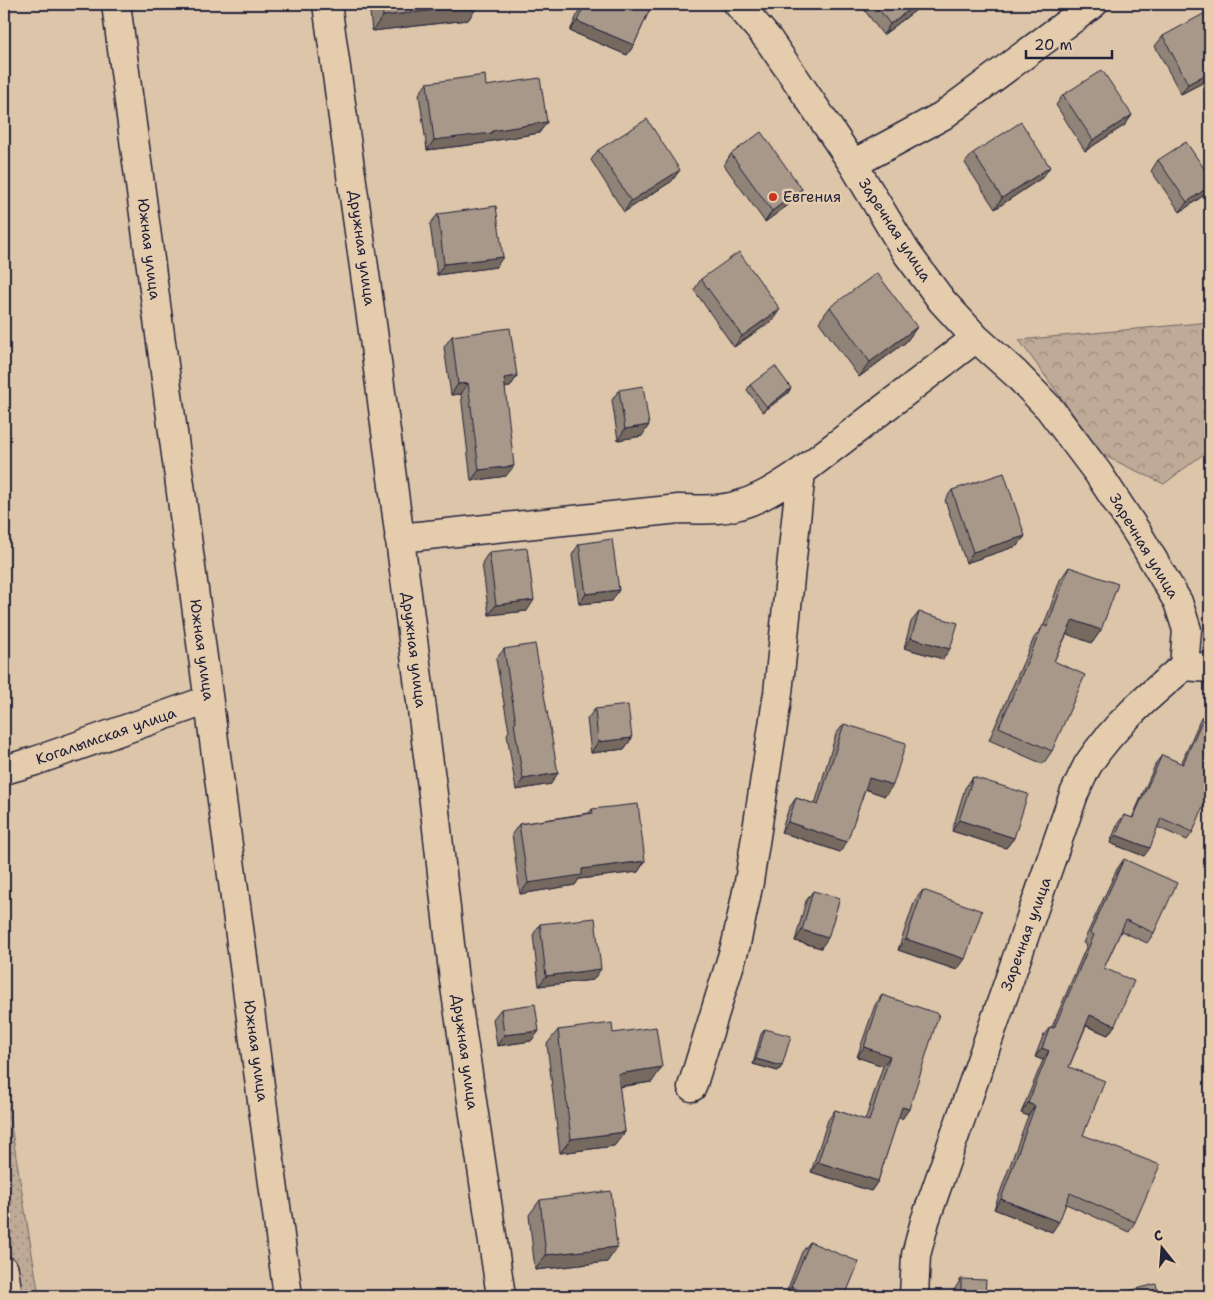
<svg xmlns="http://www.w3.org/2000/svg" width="1214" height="1300" font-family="'Shantell Sans',sans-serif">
  <defs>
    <pattern id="grass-dots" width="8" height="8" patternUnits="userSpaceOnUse" patternTransform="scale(1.25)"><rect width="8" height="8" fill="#beaa96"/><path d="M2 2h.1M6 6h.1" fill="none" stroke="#9a8a7c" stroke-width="1.8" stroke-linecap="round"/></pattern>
    <pattern id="forest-crowns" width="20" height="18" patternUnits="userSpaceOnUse" patternTransform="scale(1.25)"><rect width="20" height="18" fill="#beaa96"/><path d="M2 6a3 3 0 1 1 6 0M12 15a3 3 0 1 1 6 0" fill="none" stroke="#9a8a7c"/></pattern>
  </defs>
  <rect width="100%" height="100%" fill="#dcc5a8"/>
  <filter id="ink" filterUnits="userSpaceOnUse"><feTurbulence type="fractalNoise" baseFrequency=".02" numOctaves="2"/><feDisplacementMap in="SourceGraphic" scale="10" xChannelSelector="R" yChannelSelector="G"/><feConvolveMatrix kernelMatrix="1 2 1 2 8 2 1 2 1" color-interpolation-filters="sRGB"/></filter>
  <g filter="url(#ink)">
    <!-- grass -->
    <path fill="url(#grass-dots)" stroke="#706668" d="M4,1083l35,213h-35z"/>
    <!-- forest -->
    <path fill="url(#forest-crowns)" stroke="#706668" d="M1210,322v127l-46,35 -61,-29 -84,-115z"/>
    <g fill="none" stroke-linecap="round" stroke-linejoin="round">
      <!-- street casing -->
      <g stroke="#22223b" stroke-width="31">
        <path id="street" d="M327,4l46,327 61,471 20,178 47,316
          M738,4l30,35 29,42 56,83 53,88 36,49 34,37 39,35 34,35 49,65 40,61 40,68 9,28 -3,36c-34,29 -70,59 -95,97 -6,10 -10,21 -15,31l-149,427 -9,34 -2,41
          M853,164l89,-48 151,-112
          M399,538l280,-29c12,0 25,1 38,0 32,-2 59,-20 84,-37l175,-134
          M1184,666l26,2
          M4,770l31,-9 173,-61
          M692,1087l44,-143 13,-62 29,-189 23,-221
          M4,1270l4,26"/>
      </g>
      <!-- secondary casing -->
      <g stroke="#22223b" stroke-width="31">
        <path id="secondary" d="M116,4l172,1292"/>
      </g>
      <!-- street -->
      <use href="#street" stroke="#e4ccad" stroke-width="28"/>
      <!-- secondary -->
      <use href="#secondary" stroke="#e4ccad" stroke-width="28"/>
    </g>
    <!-- wall -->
    <path fill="#908377" stroke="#22223b" d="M369,4h110l-11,16 -96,11z
      M582,4h70l-18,41 -7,10 -57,-24z
      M860,4h60l-4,6 -33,25z
      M1163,36l47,43 -29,15 -26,-48z
      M427,83l59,3 61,36 -8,11 -53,9 -1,1 -58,7 -8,-56z
      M1063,95l69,20 -7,10 -40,26 -29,-46z
      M598,150l74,31 -48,31 -33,-52z
      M973,153l70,24 -48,32 -30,-46z
      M731,154l71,35 -7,11 -30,22 -41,-57z
      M1158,160l49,33 -27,19 -29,-41z
      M438,214l58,53 -59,8 -7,-51z
      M701,279l72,41 -39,27 -40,-57z
      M830,307l87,20 -11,15 -47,35 -40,-55z
      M452,336l65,40 -7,11h-5l1,89 -35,5 -10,-87 -10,1 -7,-48z
      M750,385l38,8 -25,19 -16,-22z
      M619,390l23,46 -24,4 -6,-40z
      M952,490l73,46 -8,10 -51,17 -21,-63z
      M579,544l33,57 -33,3 -7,-49z
      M489,552l38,59 -38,4 -7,-52z
      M1069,567l32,63 -9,13 -25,-9 -13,27 -2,90 -9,13 -54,-24 45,-102 10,-13 16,-45z
      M919,612l24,47 -39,-11 7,-26z
      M504,649l47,135 -35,6 -9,-56 2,-3 -13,-72z
      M595,709l37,29 -8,11 -33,4 -4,-34z
      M1207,709l-14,123 -6,8 -30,-13 -13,29 -34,-13 8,-20 6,-8 8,3 24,-55 6,-8 19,9 20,-46z
      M844,724l41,72 -20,-7 -25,63 -59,-20 8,-24 7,-10 19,6 21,-70z
      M973,777l41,61 -8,10 -54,-17 13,-43z
      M592,809l53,52 -7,11 -59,7 -4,6 -55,9 -8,-60 7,-10 70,-11z
      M1124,859l30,74 -7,10 -26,-12 -17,37 11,57 -7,10 -22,-9 -17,41 14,68 52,87 -6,10 -63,-28 -14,28 -58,-23 34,-93 -7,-3 22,-53 -8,-3 8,-21 7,-9h2l35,-82 -4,-2 34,-74z
      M923,890l34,80 -59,-20 17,-50z
      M813,891l8,57 -26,-7 11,-40z
      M540,924l53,56 -54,6 -6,-51z
      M882,995l27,114 -7,10 -4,-1 -20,63 -7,10 -60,-19 17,-52 7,-10 30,10 18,-54 -26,-9 18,-52z
      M501,1009l38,22 -8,10 -34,5 -4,-27z
      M765,1029l17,37 -4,5 -25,-7 8,-30z
      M558,1030l55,3 39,49 -33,5 6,45 -11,14 -54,7 -13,-109z
      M540,1200l77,47 -10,15 -72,8 -6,-55z
      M810,1242l35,54h-60l17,-44z
      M961,1279l24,15 80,2h-111v-6z"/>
    <!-- shaded-wall -->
    <path fill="#766a61" stroke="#22223b" d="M917,4h3l-4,6 -33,25 7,-11z
      M479,5l-11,15 -96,11 11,-15z
      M577,21l57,24 -7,10 -57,-24z
      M1210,72v7l-29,15 7,-10z
      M1132,115l-7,10 -40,26 8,-11z
      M547,122l-8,11 -53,9 -1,1 -58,7 7,-10z
      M1050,167l-7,10 -48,32 7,-11z
      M680,170l-8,11 -48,31 7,-11z
      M1210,186v3l-3,4 -27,19 7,-10z
      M802,189l-7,11 -30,22 7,-11z
      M503,257l-7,10 -59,8 7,-11z
      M780,309l-7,11 -39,27 8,-11z
      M917,327l-11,15 -47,35 11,-15z
      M517,376l-7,11 -14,1 8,-10z
      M468,383l-7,11 -10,1 7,-11z
      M791,388l-3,5 -25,19 4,-5z
      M649,425l-7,11 -24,4 7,-11z
      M514,466l-8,10 -35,5 8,-11z
      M1025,536l-8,10 -51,17 7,-11z
      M619,590l-7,11 -33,3 7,-10z
      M534,600l-7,11 -38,4 7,-10z
      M1073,620l28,10 -9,13 -28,-10z
      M911,638l39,11 -7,10 -39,-11z
      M632,738l-8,11 -33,4 7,-11z
      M558,773l-7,11 -35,6 7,-11z
      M869,778l24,7 -8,11 -23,-8z
      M959,820l55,18 -8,10 -54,-17z
      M788,822l59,20 -7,10 -59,-20z
      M1116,835l34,13 -6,8 -34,-13z
      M645,861l-7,11 -59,7 -4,6 -55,9 8,-11 54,-14z
      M802,930l26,8 -7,10 -26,-7z
      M906,939l59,20 -8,11 -59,-20z
      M601,969l-8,11 -54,6 7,-10z
      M1090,1015l25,10 -7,10 -25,-11z
      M539,1031l-8,10 -34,5 7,-11z
      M864,1047l26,9 -7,10 -26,-9z
      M1042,1048l7,3 -6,9 -8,-3z
      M756,1059l26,7 -4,5 -25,-7z
      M662,1067l-10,15 -45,6 11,-14z
      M1028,1103l7,3 -7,10 -7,-3z
      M902,1107l7,2 -7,10 -7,-2z
      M625,1132l-11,14 -54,7 11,-14z
      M818,1162l60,19 -7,10 -60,-19z
      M1001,1199l58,23 -7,10 -58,-23z
      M617,1247l-10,15 -72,8 11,-15z
      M791,1287l23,9h-29z"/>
    <!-- building -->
    <path fill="#a8988a" stroke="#22223b" d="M382,4h97v1l-96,11z
      M585,4h67l-18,41 -57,-24z
      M875,4h42l-27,20z
      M1207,12l3,5v55l-22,12 -25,-48z
      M1102,70l30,45 -39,25 -30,-45z
      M485,75l1,11 54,-8 7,44 -55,9v2l-58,7 -7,-57z
      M647,119l33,51 -49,31 -33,-51z
      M1021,122l29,45 -48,31 -29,-45z
      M761,132l41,57 -30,22 -41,-57z
      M1186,142l24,35v9l-23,16 -29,-42z
      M496,206l7,51 -59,7 -6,-50z
      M739,252l41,57 -38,27 -41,-57z
      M877,273l40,54 -47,35 -40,-55z
      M510,328l7,48 -13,2 10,88 -35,4 -11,-87 -10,1 -6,-48z
      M775,366l16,22 -24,19 -17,-22z
      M643,386l6,39 -24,4 -6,-39z
      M1004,473l21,63 -52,16 -21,-62z
      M612,539l7,51 -33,4 -7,-50z
      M527,548l7,52 -38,5 -7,-53z
      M1069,567l49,17 -17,46 -28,-10 -19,41 31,14 -33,76 -53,-24 44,-102 4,2z
      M919,612l39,11 -8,26 -39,-11z
      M535,644l23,129 -35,6 -9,-56h2l-12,-74z
      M628,705l4,33 -34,4 -3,-33z
      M1207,709l3,2v79l-17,42 -32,-14 -11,30 -34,-13 8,-20 9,3 29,-63 21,9z
      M844,724l62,19 -13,42 -24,-7 -22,64 -59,-20 8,-24 22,7z
      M973,777l55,17 -14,44 -55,-18z
      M638,804l7,57 -63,8v6l-54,8 -9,-59 74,-11 -1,-4z
      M1124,859l53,24 -23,50 -28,-13 -22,48 30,13 -19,44 -25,-10 -21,52 36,14 -22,54 77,30 -25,57 -65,-29 -11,29 -58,-23 34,-93 -7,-3 21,-52 -7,-3 8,-21 4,1 40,-93 -4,-2z
      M923,890l59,21 -17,48 -59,-20z
      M813,891l27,7 -12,40 -26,-8z
      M595,918l6,51 -55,7 -6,-52z
      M882,995l57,19 -30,95 -7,-2 -24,74 -60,-19 17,-52 34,11 21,-65 -26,-9z
      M535,1004l4,27 -35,4 -3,-26z
      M612,1023l1,10 43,-6 6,40 -44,7 7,58 -54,7 -13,-109z
      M765,1029l26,7 -9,30 -26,-7z
      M611,1191l6,56 -71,8 -6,-55z
      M810,1242l49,20 -14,34h-31l-23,-9z
      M961,1279l25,1 -1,14 80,2h-104z
      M1156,1284l3,12h-50z
      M1072,1294l27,2h-27z"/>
  </g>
  <!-- markers -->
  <circle fill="#c8321e" stroke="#e4ccad" stroke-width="2" cx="773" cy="197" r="5"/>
  <g text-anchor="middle" stroke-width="5" stroke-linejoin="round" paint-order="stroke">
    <!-- poi labels -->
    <g font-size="15" fill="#22223b" stroke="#e4ccad" text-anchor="start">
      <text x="783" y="202">Евгения</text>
    </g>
    <!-- street labels -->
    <g font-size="15" fill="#22223b" stroke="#e4ccad">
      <text transform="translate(895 230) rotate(57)" y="5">Заречная улица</text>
      <text transform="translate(362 248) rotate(82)" y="5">Дружная улица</text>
      <text transform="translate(149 249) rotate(83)" y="5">Южная улица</text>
      <text transform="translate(1144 546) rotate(59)" y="5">Заречная улица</text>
      <text transform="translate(202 650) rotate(82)" y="5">Южная улица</text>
      <text transform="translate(414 650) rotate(83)" y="5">Дружная улица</text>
      <text transform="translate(106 736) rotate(-19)" y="5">Когалымская улица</text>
      <text transform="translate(1026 934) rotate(-70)" y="5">Заречная улица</text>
      <text transform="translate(256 1051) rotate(82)" y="5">Южная улица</text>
      <text transform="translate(465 1052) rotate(82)" y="5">Дружная улица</text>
    </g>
  </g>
  <!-- margin -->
  <rect width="1214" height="1300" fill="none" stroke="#e4ccad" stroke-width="20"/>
  <rect x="10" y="10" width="1194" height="1280" fill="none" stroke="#22223b" stroke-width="2" filter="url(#ink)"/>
  <!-- north arrow -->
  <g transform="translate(1162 1248) rotate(343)" stroke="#e4ccad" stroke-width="4" paint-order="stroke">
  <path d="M0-4L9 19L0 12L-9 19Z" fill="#22223b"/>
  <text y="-8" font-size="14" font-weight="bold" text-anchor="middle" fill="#22223b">С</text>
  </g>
  <!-- scale -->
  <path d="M1026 50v8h86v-8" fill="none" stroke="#22223b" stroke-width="2.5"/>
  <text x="1034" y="50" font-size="15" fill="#22223b" stroke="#e4ccad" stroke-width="4" paint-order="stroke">20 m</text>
</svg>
